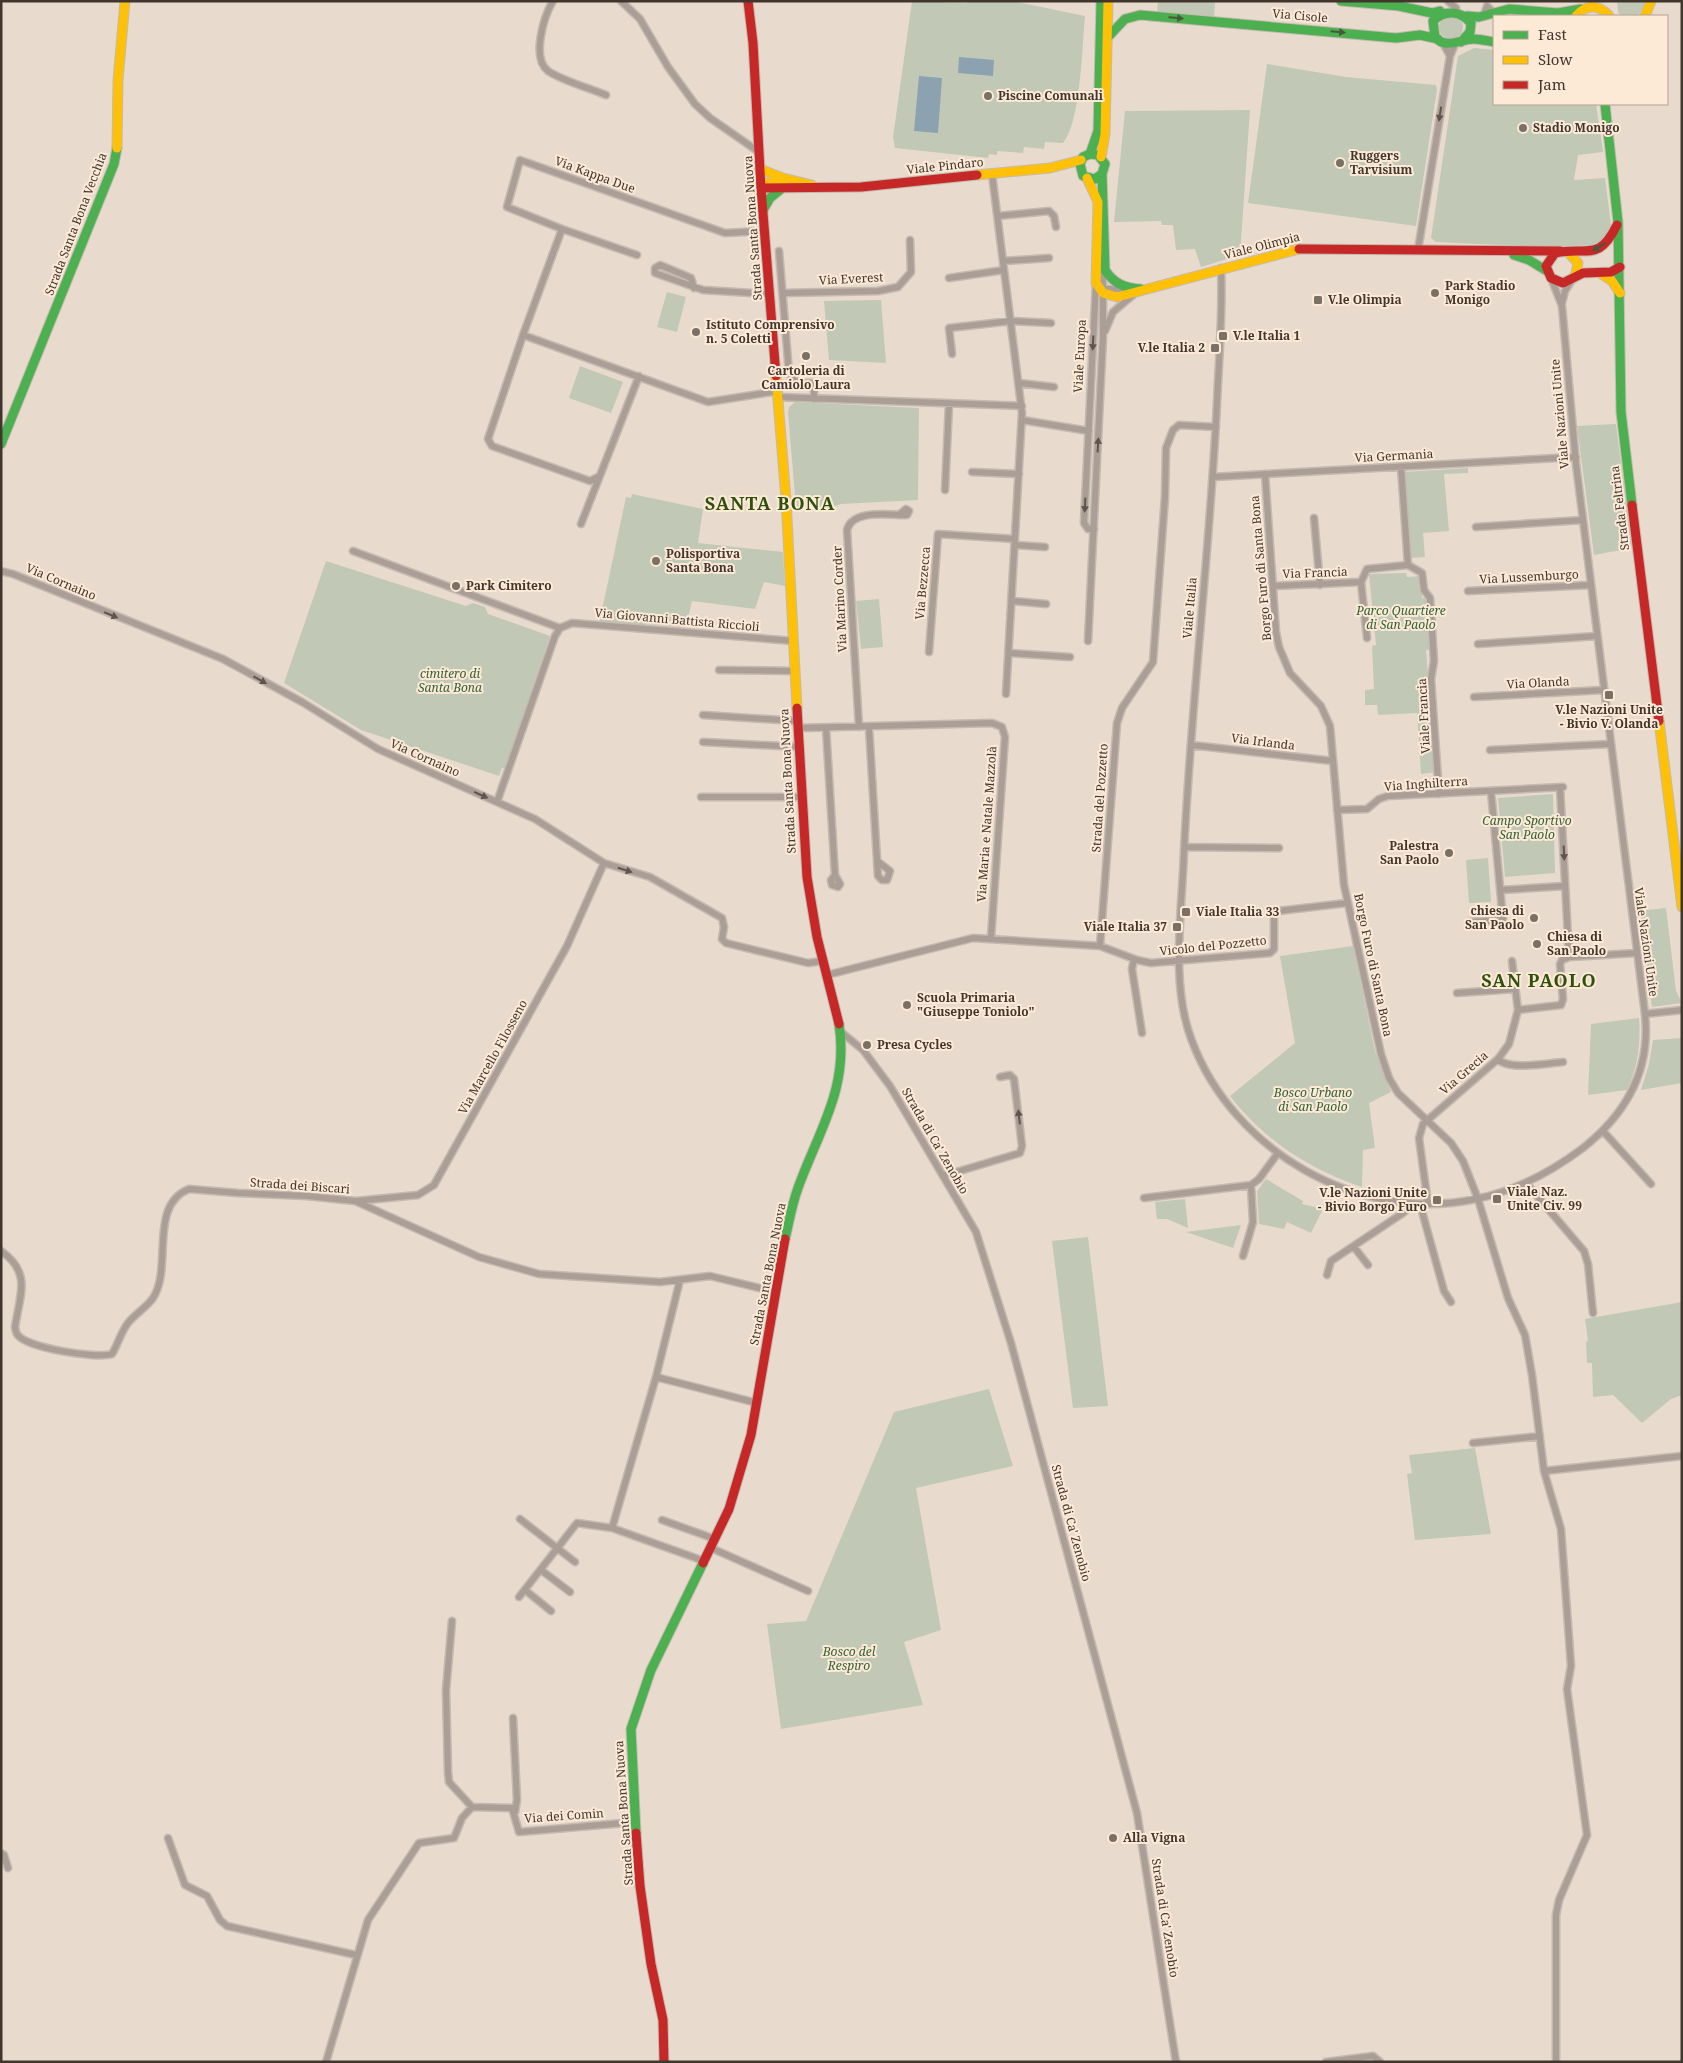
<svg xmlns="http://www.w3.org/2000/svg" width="1683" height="2063" font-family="'Noto Serif',serif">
  <rect width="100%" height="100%" fill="#e8dbce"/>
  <!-- green -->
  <path fill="#c2c8b6" d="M912,1l55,2v-2h45l73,15c-3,30 -4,106 -22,127l-18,-1 -1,7 -20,-2 -1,6 -26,-2v4l-8,-1 -1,4 -93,-10 -2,-11z
    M1158,1h57l-1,18 -57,-6z
    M1617,1h30l-9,15h-17l-3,-4z
    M1439 27a12 12 0 1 1 24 0a12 12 0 1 1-24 0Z
    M1474,48l20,2v54h102l7,48 -25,3 -4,25 31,-2 6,47 -6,13 -11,7 -53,2 -105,-5 -5,-4 27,-182z
    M1267,64l79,13 90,8 1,5 -21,136 -168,-23z
    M1250,110l-10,145 -39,12 -6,-18 -19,1 -3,-25h-11l-1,-4 -47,1 11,-111z
    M667,292l19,5 -9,35 -20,-5z
    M881,300l5,63 -57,-3 -5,-59z
    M580,366l43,16 -12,31 -42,-15z
    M795,402l124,6 -1,92 -77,4 -8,3 -40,2 2,-14 -7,-82 1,-6z
    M1616,424l16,124 -38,7 -17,-129z
    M1468,468v5l-24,1 5,57 -26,2 2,24 -15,1 -6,-86z
    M632,494l71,15 -5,34 85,9 2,34 -21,-4 -9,27 -63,-8 -6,26 -40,-3 -2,8 -46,-3 28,-132 5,1z
    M326,561l140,45 7,-3 12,4 3,7 62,22 -45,132h-3l-3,8 -138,-46 -77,-47z
    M1406,573l1,4 15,-1v22h7l3,51 -6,1 10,122 -15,2 -4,-61 -39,2 -1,-10h-12v-15l9,-1 -2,-43 4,-1 -7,-71z
    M879,599l4,48 -22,2 -5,-48z
    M1553,794l2,79 -50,4 -7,-79z
    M1488,858l3,44 -22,1 -3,-43z
    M1666,908l10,83 6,12 -30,4 -13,-96z
    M1353,946l22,105 16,41 -22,11 6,45 -12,2 -1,37c-53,-18 -97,-46 -132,-91l65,-53 -15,-87z
    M1639,1018c2,24 -1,49 -12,72l-39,5 3,-71z
    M1682,1038v45l-41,7 8,-26 4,-24z
    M1266,1179l37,22 -1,3 21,5 -12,24 -24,-11 -3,7 -25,-5 -2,-33z
    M1185,1199l3,29 -21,-9h-10l-2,-17z
    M1241,1225l-8,23 -47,-16z
    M1088,1237l20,169 -35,2 -21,-167z
    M1682,1302v93l-11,4 -29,24 -29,-28 -20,2 -1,-34h-5l-1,-21 2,-1 -3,-22z
    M989,1389l24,77 -97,22 25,142 -37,12 19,63 -142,24 -14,-105 39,-3 88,-209z
    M1475,1448l16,86 -76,6 -8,-66 5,-1 -3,-18z"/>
  <!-- water -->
  <path fill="#8ca2b1" d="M959,57l35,3 -1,16 -35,-3z
    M919,76l23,2 -4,55 -24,-2z"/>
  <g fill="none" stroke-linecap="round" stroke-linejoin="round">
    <!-- street casing -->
    <g stroke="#c4bab0" stroke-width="9">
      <path id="street" d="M553,1c-9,15 -22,57 -5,70 15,10 41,17 58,24
        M621,1l19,18 28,48 27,37 15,14 49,34
        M1448,1l8,7
        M1484,15l3,-9 6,6
        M1443,43l7,13 5,-12
        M992,174l30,239 -16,281
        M998,216l51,-5 5,5 2,11
        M562,229l-55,-22 13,-47 205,73 40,-2
        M1418,250l32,-194
        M779,251l10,122c5,12 15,10 25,10v16
        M637,255l-75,-26 -39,106 185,67 70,-11
        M1003,261l46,-3
        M1221,268c2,45 -2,90 -4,134 -7,150 -26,300 -33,450 -2,59 -14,133 8,189 41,110 167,183 284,158 39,-8 75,-27 107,-51 43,-34 68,-78 62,-134l-69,-550 -14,-158 -11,-28
        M949,278l55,-8
        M694,288l-3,-10 -31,-13 -5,3v5l48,17 67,4
        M1101,289h23
        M783,293l95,-2 20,-4 13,-15 -1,-32
        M1562,303l3,-12 7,-11
        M1105,331l8,-19 20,-17
        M523,335l-35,104 4,7 98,35 8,-4
        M952,354l-3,-26 62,-7 40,2
        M1019,383l35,4
        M778,397l244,9
        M1022,420l67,11
        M1401,467l7,98 14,8 2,17 6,8 4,63 -3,18 8,115
        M972,472l47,2
        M1265,474l11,158 3,15 11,26 31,33 9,20 14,159 37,169 8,24 9,15 53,50 12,18 15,38 30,99 17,37 7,40 12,96 17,58 10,137 -4,23 20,146 -28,65 -3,15v147
        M1213,477l363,-20
        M945,490l4,-86
        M1314,518l6,67
        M581,524l58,-148
        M1476,527l107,-7
        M1094,529h-6l-4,-6 12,-240
        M1015,545l30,2
        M353,551l207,77 -5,8 -58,166
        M1,571l12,3 210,85 79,43 76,47 157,70 69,44 46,14 72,41 2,9 -2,12 4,4 82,20 15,-2
        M1361,582l6,56
        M1274,586l87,-4 6,-13 41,-4
        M1468,591l123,-6
        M1012,601l34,3
        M560,628l12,-5 222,18
        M1088,641l15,-304v-70
        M1478,644l119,-8
        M929,652l9,-118 77,5
        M1009,653l61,4
        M719,670l76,1
        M1474,697l130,-7
        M703,715l94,6
        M859,727l-12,-197c5,-21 42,-15 60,-15l2,-4 -3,-2 -7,6
        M869,727l9,149 4,4h5l3,-9 -13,-10
        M798,728l194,-5 10,4 3,10 -14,201
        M826,728l9,147 -4,5 1,5 6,2 2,-3 -5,-9
        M703,742l96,5
        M1191,745l142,16
        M1490,750l120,-6
        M1560,787l9,170
        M701,797h100
        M1337,810l30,-1 12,-10 9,-3 175,-9
        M1185,847l94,1
        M1501,890l64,-4
        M1469,922l34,-2 -12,-129
        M1100,946l37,14 14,3 119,-10 4,-4v-33l4,-5 69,-8
        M1134,959l-2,10 10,64
        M1512,961l6,49
        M827,975l146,-37 127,8 17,-223 5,-15 31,-46 12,-165 1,-49 7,-18 6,-5 37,2
        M1457,993l58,-4
        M1645,1014l37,-4
        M841,1032l22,18 27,36 86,146 35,111 126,470 39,249
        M1498,1059c10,12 50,4 65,3
        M1603,1131l48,53
        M943,1176l77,-23 2,-7 -8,-67 -4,-4 -10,2
        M1526,1183l58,68 4,13 5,49
        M1144,1198l107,-13 8,-6 19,-26
        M356,1201l62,-6 16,-10 133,-239 37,-83
        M1420,1204l24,87 7,11
        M1428,1204l-9,-66 4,-14 75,-65 11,-15 9,-34 43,-5 2,-6 -3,-35 2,-4 7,-3 68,-4
        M1354,1247l14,18
        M1,1251c31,22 19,43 14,76 0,0 1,6 2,7 8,14 80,25 95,20 6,-10 9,-22 16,-31 7,-9 19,-16 25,-25 20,-30 -5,-93 36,-109l49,4 69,3 48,5 124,56 60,17 121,8 50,-6 66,16
        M1243,1256l10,-34 -2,-37
        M1327,1275l4,-14 72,-48 10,-9
        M680,1280l-24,97 101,26
        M1473,1443l67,-7
        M1544,1471l138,-15
        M520,1519l55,43
        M662,1520l53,19
        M612,1528l44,-151
        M711,1548l97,43
        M541,1570l29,22
        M525,1590l26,21
        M519,1597l58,-74 35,5 92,33
        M452,1621l-6,69 2,82 1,10 23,25
        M513,1718l4,82 -2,12
        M168,1838l17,47 22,11 13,24 7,6 129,29
        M1,1853l3,2 4,13
        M326,2062l42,-142 51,-77 35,-5 8,-20 10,-11 40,1 7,24 117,-10
        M1326,2062l47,-6 7,6"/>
    </g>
    <!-- fast casing -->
    <g stroke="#c4bab0" stroke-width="11">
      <path id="fast" d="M1341,1l58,5 33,7 8,-2
        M1467,16l12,1 30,-8 49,4 23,-4
        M1108,37l17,-18 15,-4 256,23 24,-3 18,4
        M1461,42l9,-10 1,-9c-10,-12 -26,-14 -38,-2l2,16c11,13 25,2 39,2 6,0 13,2 20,3
        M1605,104l13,118 3,190 11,93
        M1090,154l8,1 7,9 -3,10 -7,5 -12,-3 -3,-12 3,-7 7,-3 8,-23 3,-130
        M1102,174l3,96c9,14 20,18 36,19
        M763,210l7,-12 11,-9
        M1514,255l15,5 18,11
        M1,444l113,-280 3,-16
        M785,1239c4,-17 7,-35 13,-51 21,-58 51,-100 41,-164
        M636,1833l-5,-104 20,-59 52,-107"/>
    </g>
    <!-- slow casing -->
    <g stroke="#c4bab0" stroke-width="11">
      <path id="slow" d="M1576,16c10,-12 23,-12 33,0
        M1645,16l6,-15
        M117,148l1,-68 7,-79
        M1101,157l4,-23 3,-133
        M760,169l23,9 29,7
        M977,175l73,-7 31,-8
        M1087,178l11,24 -2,81 7,10 14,4 182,-48
        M761,183l24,1
        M1568,252l10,11 -3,14
        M1600,273l12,8 8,12
        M776,376l10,123 11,209
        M1659,721l23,186"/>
    </g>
    <!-- jam casing -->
    <g stroke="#c4bab0" stroke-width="11">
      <path id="jam" d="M748,1l5,42 8,145 15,188
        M761,188l100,-1 116,-12
        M1617,225c-19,38 -29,21 -62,28l-9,13 5,12 12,5 20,-10 28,-1 9,-5
        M1299,249l261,2
        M1632,505l27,216
        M797,708l10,169 10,60 22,87
        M703,1563l26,-54 22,-74 34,-196
        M636,1833l4,53 11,78 12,56 1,42"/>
    </g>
    <!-- street -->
    <use href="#street" stroke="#ab9e97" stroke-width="6"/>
    <!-- fast -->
    <use href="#fast" stroke="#4caf50" stroke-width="9"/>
    <!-- slow -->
    <use href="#slow" stroke="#ffc107" stroke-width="9"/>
    <!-- jam -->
    <use href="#jam" stroke="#c62828" stroke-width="9"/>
  </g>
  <!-- one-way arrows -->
  <defs><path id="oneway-solid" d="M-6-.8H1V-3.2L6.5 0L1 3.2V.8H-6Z" transform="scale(1.25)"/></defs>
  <g fill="#445a38">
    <use href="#oneway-solid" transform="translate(1176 18) rotate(5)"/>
    <use href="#oneway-solid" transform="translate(1338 32) rotate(5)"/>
    <use href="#oneway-solid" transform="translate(1599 247) rotate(148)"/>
  </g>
  <g fill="#60554d">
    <use href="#oneway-solid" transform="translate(1440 114) rotate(99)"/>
    <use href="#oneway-solid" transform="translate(1093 343) rotate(93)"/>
    <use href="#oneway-solid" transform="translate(1098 445) rotate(-87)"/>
    <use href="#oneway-solid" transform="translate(1085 505) rotate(93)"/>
    <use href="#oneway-solid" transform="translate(111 615) rotate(23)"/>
    <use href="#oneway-solid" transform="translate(260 680) rotate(29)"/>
    <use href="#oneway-solid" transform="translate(481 795) rotate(24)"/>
    <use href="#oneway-solid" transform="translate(1564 853) rotate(87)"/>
    <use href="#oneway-solid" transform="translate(625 870) rotate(17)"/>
    <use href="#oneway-solid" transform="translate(1019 1117) rotate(-97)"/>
  </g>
  <!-- markers -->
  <g fill="#7b7065" stroke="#fce9d6" stroke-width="2">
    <circle cx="988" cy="96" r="5"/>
    <circle cx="1523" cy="128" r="5"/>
    <circle cx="1340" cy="163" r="5"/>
    <circle cx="1435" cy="293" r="5"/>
    <rect x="1313" y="295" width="10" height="10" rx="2.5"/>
    <circle cx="696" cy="332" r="5"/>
    <rect x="1218" y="331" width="10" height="10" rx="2.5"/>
    <rect x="1210" y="343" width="10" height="10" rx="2.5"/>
    <circle cx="806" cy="356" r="5"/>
    <circle cx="656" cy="561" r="5"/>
    <circle cx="456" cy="586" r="5"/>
    <rect x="1604" y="690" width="10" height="10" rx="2.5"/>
    <circle cx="1449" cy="853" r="5"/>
    <rect x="1181" y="907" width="10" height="10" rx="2.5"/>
    <circle cx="1534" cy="918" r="5"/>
    <rect x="1172" y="922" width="10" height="10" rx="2.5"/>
    <circle cx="1537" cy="944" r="5"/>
    <circle cx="907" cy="1005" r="5"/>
    <circle cx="867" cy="1045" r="5"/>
    <rect x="1492" y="1194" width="10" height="10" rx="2.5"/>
    <rect x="1432" y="1195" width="10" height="10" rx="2.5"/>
    <circle cx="1113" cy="1838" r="5"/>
  </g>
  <g text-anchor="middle" stroke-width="4" stroke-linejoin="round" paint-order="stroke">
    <!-- street labels -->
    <g font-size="12" fill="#40362d" stroke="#fce9d6">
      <text transform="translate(1300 16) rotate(5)" y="4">Via Cisole</text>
      <text transform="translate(945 166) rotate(-6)" y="4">Viale Pindaro</text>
      <text transform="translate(595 175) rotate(20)" y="4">Via Kappa Due</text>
      <text transform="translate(76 224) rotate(-69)" y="4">Strada Santa Bona Vecchia</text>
      <text transform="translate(753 228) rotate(-94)" y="4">Strada Santa Bona Nuova</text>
      <text transform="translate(1262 246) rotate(-14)" y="4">Viale Olimpia</text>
      <text transform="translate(851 279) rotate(-3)" y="4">Via Everest</text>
      <text transform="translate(1080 356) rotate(-87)" y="4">Viale Europa</text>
      <text transform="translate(1560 414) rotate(-95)" y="4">Viale Nazioni Unite</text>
      <text transform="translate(1394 456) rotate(-3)" y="4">Via Germania</text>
      <text transform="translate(1620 508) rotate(-97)" y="4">Strada Feltrina</text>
      <text transform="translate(1261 568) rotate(-95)" y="4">Borgo Furo di Santa Bona</text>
      <text transform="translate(1315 573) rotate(-2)" y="4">Via Francia</text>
      <text transform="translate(1529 577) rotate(-3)" y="4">Via Lussemburgo</text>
      <text transform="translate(61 582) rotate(23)" y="4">Via Cornaino</text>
      <text transform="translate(923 583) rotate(-85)" y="4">Via Bezzecca</text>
      <text transform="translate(840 599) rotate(-93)" y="4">Via Marino Corder</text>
      <text transform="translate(1190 608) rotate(-85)" y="4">Viale Italia</text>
      <text transform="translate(677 620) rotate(5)" y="4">Via Giovanni Battista Riccioli</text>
      <text transform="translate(1538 683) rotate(-3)" y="4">Via Olanda</text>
      <text transform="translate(1424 716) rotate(-93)" y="4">Viale Francia</text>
      <text transform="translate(1263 742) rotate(7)" y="4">Via Irlanda</text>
      <text transform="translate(425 758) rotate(24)" y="4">Via Cornaino</text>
      <text transform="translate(788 781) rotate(-93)" y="4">Strada Santa Bona Nuova</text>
      <text transform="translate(1426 784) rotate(-4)" y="4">Via Inghilterra</text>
      <text transform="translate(1100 798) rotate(-86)" y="4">Strada del Pozzetto</text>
      <text transform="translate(987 824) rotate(-86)" y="4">Via Maria e Natale Mazzolà</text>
      <text transform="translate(1646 942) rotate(82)" y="4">Viale Nazioni Unite</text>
      <text transform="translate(1213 946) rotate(-6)" y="4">Vicolo del Pozzetto</text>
      <text transform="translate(1373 965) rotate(78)" y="4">Borgo Furo di Santa Bona</text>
      <text transform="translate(493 1057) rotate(-61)" y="4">Via Marcello Filosseno</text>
      <text transform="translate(1464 1073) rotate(-41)" y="4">Via Grecia</text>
      <text transform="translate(935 1141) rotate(60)" y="4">Strada di Ca' Zenobio</text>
      <text transform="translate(300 1186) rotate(4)" y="4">Strada dei Biscari</text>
      <text transform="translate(768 1274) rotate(-79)" y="4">Strada Santa Bona Nuova</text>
      <text transform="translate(1071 1523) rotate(75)" y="4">Strada di Ca' Zenobio</text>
      <text transform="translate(624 1813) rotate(-94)" y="4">Strada Santa Bona Nuova</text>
      <text transform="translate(564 1816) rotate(-4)" y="4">Via dei Comin</text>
      <text transform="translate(1165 1918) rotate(81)" y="4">Strada di Ca' Zenobio</text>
    </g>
    <!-- poi labels -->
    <g font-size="12" font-weight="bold" fill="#40362d" stroke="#fce9d6" text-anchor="start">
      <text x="998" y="100">Piscine Comunali</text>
      <text x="1533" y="132">Stadio Monigo</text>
      <text x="1350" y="160">Ruggers<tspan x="1350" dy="14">Tarvisium</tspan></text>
      <text x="1445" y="290">Park Stadio<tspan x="1445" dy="14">Monigo</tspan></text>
      <text x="1328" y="304">V.le Olimpia</text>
      <text x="706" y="329">Istituto Comprensivo<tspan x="706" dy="14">n. 5 Coletti</tspan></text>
      <text x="1233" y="340">V.le Italia 1</text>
      <text x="1205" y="352" text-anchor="end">V.le Italia 2</text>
      <text x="806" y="375" text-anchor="middle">Cartoleria di<tspan x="806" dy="14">Camiolo Laura</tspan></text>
      <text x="666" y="558">Polisportiva<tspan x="666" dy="14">Santa Bona</tspan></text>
      <text x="466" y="590">Park Cimitero</text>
      <text x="1609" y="714" text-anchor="middle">V.le Nazioni Unite<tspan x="1609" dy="14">- Bivio V. Olanda</tspan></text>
      <text x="1439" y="850" text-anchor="end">Palestra<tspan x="1439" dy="14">San Paolo</tspan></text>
      <text x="1524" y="915" text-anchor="end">chiesa di<tspan x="1524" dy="14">San Paolo</tspan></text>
      <text x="1196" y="916">Viale Italia 33</text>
      <text x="1167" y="931" text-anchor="end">Viale Italia 37</text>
      <text x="1547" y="941">Chiesa di<tspan x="1547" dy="14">San Paolo</tspan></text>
      <text x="917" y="1002">Scuola Primaria<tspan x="917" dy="14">"Giuseppe Toniolo"</tspan></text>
      <text x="877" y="1049">Presa Cycles</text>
      <text x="1507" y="1196">Viale Naz.<tspan x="1507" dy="14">Unite Civ. 99</tspan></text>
      <text x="1427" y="1197" text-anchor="end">V.le Nazioni Unite<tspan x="1427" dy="14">- Bivio Borgo Furo</tspan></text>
      <text x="1123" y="1842">Alla Vigna</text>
    </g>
    <!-- park labels -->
    <g font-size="12" font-style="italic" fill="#336135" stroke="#fce9d6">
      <text x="1401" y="615">Parco Quartiere<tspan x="1401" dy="14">di San Paolo</tspan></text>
      <text x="450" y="678">cimitero di<tspan x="450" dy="14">Santa Bona</tspan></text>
      <text x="1527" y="825">Campo Sportivo<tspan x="1527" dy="14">San Paolo</tspan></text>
      <text x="1313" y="1097">Bosco Urbano<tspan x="1313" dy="14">di San Paolo</tspan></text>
      <text x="849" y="1656">Bosco del<tspan x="849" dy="14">Respiro</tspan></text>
    </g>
    <!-- district labels -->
    <g font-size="18" font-weight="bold" letter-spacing="1" fill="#2f500d" stroke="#fce9d6">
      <text x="770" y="510">SANTA BONA</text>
      <text x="1539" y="987">SAN PAOLO</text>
    </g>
  </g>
  <!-- border -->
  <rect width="1683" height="2063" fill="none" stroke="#40362d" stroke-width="5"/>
  <!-- legend -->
  <rect x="1493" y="15" width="175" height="90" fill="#fce9d6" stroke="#b1a192"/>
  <rect x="1503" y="31" width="25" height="8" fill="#4caf50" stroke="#b1a192"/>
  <text x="1538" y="40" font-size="15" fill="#40362d">Fast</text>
  <rect x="1503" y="56" width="25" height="8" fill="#ffc107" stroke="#b1a192"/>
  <text x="1538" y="65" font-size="15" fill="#40362d">Slow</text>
  <rect x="1503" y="81" width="25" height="8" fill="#c62828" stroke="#b1a192"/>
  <text x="1538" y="90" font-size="15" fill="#40362d">Jam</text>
</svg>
